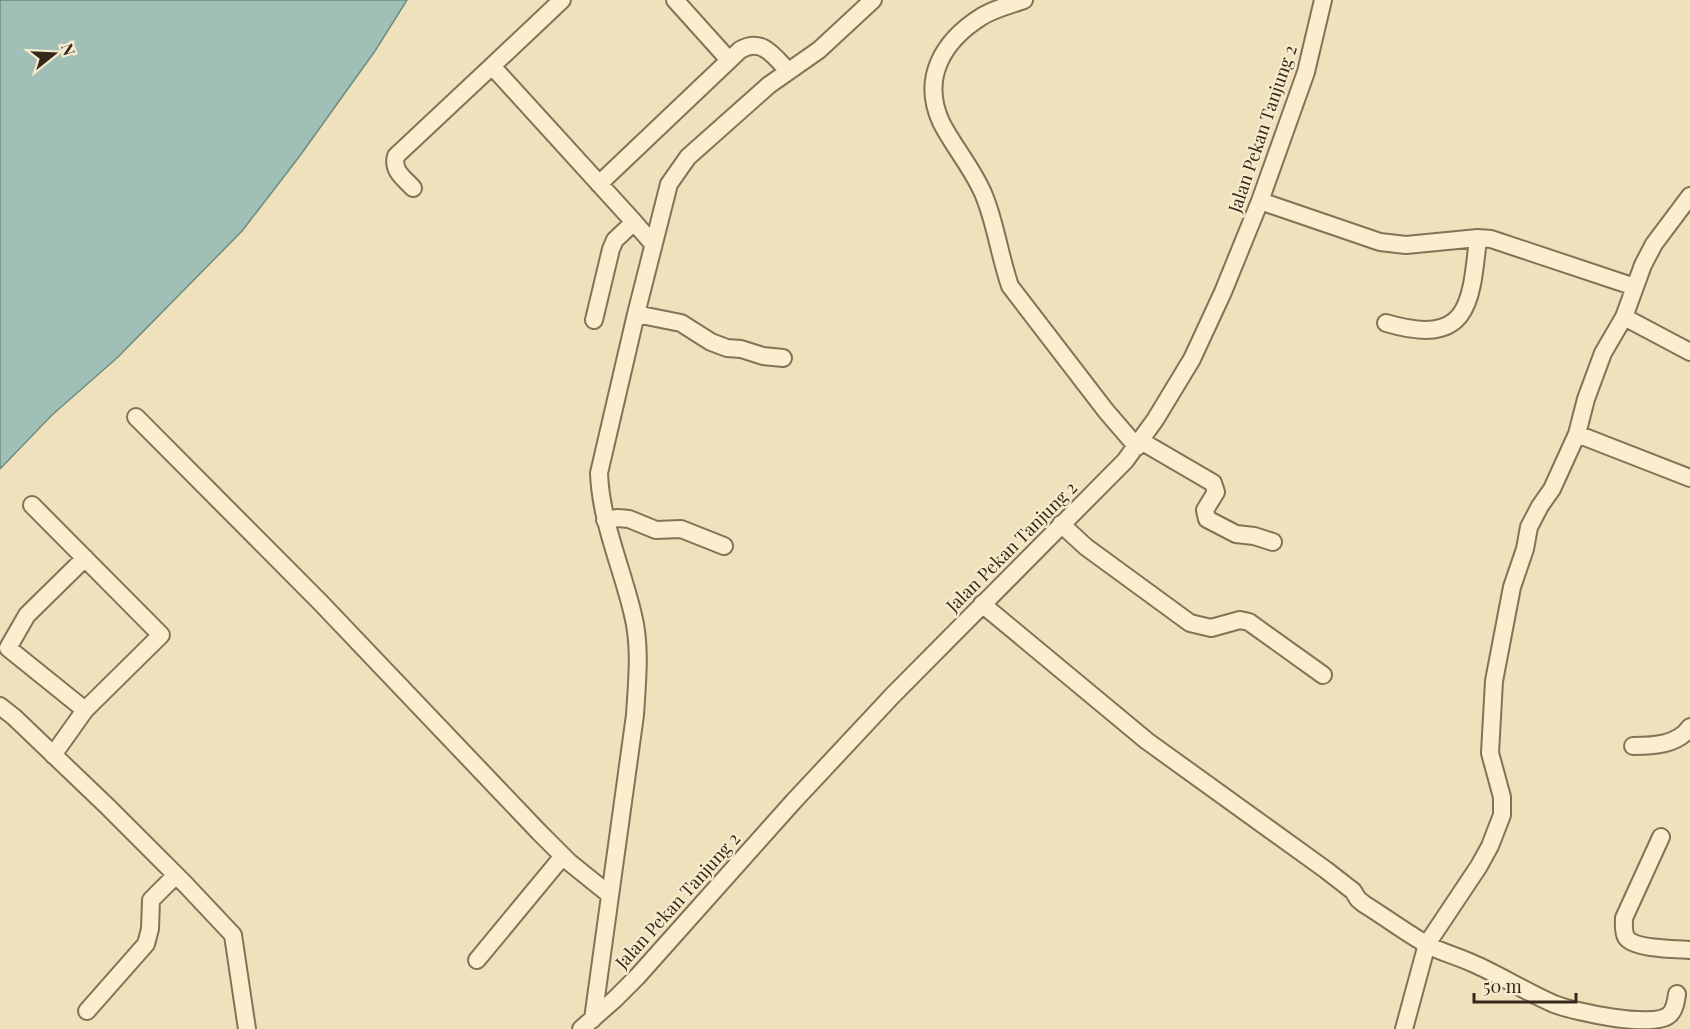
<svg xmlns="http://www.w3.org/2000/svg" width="1690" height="1029" font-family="'Playfair Display',serif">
  <rect width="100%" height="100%" fill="#efe1bc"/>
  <!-- water -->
  <path fill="#a0c0b7" stroke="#688d85" stroke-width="1.5" d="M0,0h407l-32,51 -76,106 -57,74 -124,126 -66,58 -52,54z"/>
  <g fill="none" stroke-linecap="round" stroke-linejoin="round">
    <!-- minor casing -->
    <g stroke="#867156" stroke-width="20">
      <path id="minor" d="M675,0l54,60
        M1024,0c-14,5 -31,9 -43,17 -38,24 -60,61 -40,105 13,26 34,49 44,76 11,28 15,59 25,88l96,125 31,36
        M492,66l70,-66
        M599,184l141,-134c22,-13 34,6 48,21
        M413,188c-9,-10 -21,-17 -17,-32l96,-90 142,156
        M1260,201l120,41 26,3 72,-7 13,1 144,48
        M636,314l45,9 30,19 16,6 14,1 22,7 20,2
        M1624,317l66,35
        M594,320l17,-71 4,-9 19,-18 19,22
        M1386,323c82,24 85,-17 92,-85
        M136,417l184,185 219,230 30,30 41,33
        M1577,434l113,44
        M1141,441l72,42 3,9 -11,18 2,9 29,15 18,2 19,6
        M32,505l129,130 -76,75 -32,45
        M605,520l13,-2 11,1 27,11 25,-1 43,17
        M1061,524l25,23 104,76 21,5 29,-8 9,2 74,53
        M982,604l165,137 179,129 27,21 5,8 6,5c21,13 41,28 62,40 14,8 31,12 46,19 28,12 54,29 82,41 21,8 99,25 115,11 6,-5 7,-14 8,-21
        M0,706l14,11 94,90 77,77 48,51 14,94
        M85,710l-77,-62 19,-33 58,-57
        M1633,746c20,0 45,-1 57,-19
        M1661,837l-37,81c0,7 -1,13 2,19 7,12 50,12 64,13
        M477,960l86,-104
        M87,1011l59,-67 4,-15 1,-29 25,-25
        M593,1019l42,-304c2,-33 6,-68 -2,-100 -11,-48 -32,-92 -34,-142l37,-159 33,-130 19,-27 81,-72 50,-35 54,-50
        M581,1029l34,-30 22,-22 156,-175 100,-107 232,-234 30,-41 37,-61 31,-67 37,-91 46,-129 17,-72
        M1404,1029l23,-85 52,-78 11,-20 12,-31v-18l-12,-44 4,-72 18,-94 13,-38 4,-22 11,-21 12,-17 25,-55 9,-35 17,-46 21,-36 19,-52 11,-21 36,-48"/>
    </g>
    <!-- minor -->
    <use href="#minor" stroke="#faeecf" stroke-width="16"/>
  </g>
  <g text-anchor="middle" stroke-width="4.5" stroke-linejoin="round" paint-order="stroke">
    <!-- street labels -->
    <g font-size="18" fill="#35291b" stroke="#f6ebcc">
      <text transform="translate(1263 129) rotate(-71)" y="6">Jalan Pekan Tanjung 2</text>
      <text transform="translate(1012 547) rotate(-45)" y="6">Jalan Pekan Tanjung 2</text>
      <text transform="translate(678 901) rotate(-48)" y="6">Jalan Pekan Tanjung 2</text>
    </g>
  </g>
  <!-- north arrow -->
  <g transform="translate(54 54) rotate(72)" stroke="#f6ebcc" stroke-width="4.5" paint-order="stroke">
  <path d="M0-4.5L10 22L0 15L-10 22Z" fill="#35291b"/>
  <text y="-9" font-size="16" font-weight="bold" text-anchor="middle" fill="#35291b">N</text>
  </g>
  <!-- scale -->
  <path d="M1474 993v9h102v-9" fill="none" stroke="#35291b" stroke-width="3"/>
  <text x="1483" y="993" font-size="18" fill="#35291b" stroke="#f6ebcc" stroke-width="4.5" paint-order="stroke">50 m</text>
</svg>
